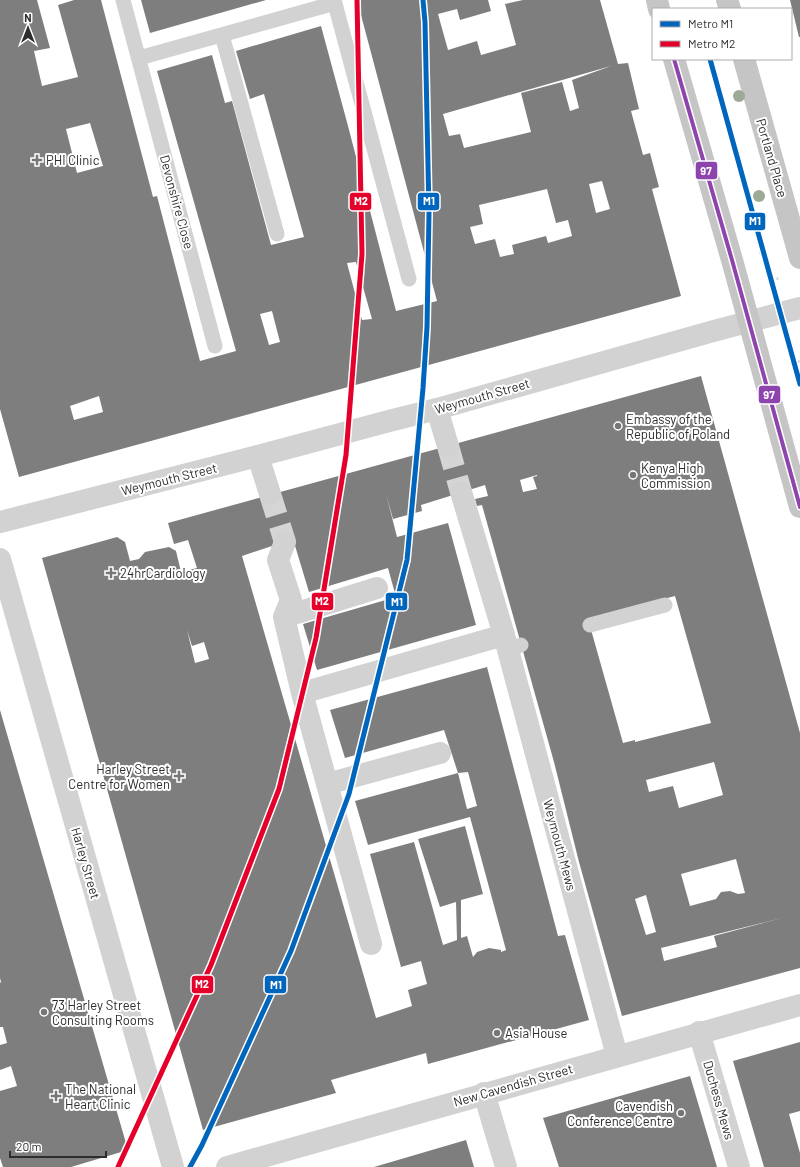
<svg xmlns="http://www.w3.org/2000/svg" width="800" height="1167" font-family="Barlow,sans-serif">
  <rect width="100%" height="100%" fill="#fff"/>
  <!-- building -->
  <path fill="#7e7e7e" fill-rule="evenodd" d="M0,0h37l13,48 -16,3 8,35 36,-9 -20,-72 16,-5h27l52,197 4,-1 43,165 36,-10 -79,-280 55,-16 13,48 7,-2 39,144 33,-8 -40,-143 -14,5 -14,-48 85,-25 27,100 48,185 41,-10 -80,-301h131l3,11 -31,9 -3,-11 -19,5 10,36 29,-9 4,14 35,-10 -11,-41 18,-4h77l18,64 10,-1 11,46 -8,2 12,44 7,-2 9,34 -7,2 29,107 -662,181 -19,-68zM611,66l-39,14 7,28 -9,3 -8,-29 -41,11 10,39 -67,16 -4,-14 -11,2 -6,-22zM90,123l13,43 -26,7 -11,-44zM602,181l8,28 -14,4 -7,-29zM547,189l9,34 12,-3 4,16 -24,7 -2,-7 -34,9 2,9 -14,3 -5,-18 -20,5 -5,-17 13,-3 -4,-19zM356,262l16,57 -10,1 -15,-57zM272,311l8,31 -11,3 -9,-31zM99,396l4,16 -29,8 -4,-14z
    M141,0h125l-116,33z
    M790,0h10v37h-1z
    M701,376l99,357v235l-178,48 -43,-154 -25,-100 -72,-257 -5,1 -2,-7 13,-3 -3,-11 -64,20 1,6 -29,8 -7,-25 11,43 51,-14 28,102 -159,45 -14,-46 93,-27 -8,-29 -79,24 -16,-53 -51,17 134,462 36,-12 -4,-16 19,-6 -6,-23 -20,6 -31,-113 44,-12 29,103 14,-5 -1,-38 -16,5 -22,-68 47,-13 18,68 -22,6v38l6,-2 6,21 4,-5 12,-4 12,2v2l5,-2 -36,-133 -102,28 -13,-44 103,-28 9,36 10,-3 -9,-34 -10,1 -14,-43 -99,28 -15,-48 157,-43 71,269 7,-1 24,85 -161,44 -2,-11 -95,27 5,13 -133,37 -161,-572 75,-21 8,5 5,19 9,-2 6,-7 24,-5 7,4 5,21 16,-4 -9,-28 -14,4 -6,-21zM537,475v1l-4,1 4,12 -14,3 -3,-12zM675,596l36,127 -76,19v-2l-12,3 -35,-124zM187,630l5,16 12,-4 5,17 -14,4zM714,762l9,33 -44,13 -6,-22 -24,6 -3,-12zM736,859l9,34 -7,1 -8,-3 -9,1 -5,7 -26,7 -9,-32zM646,895l10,37 -10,3 -11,-36zM786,917l-72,19 3,11 -53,14 -3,-13z
    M0,710l128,440 -57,17h-68l-3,-9v-67l17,-5 -6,-20 -11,4v-25l7,-2 -4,-16h-3v-44l1,-1 -1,-4z
    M800,1042v69l-11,3 11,39v14h-36l-31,-106z
    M690,1076l27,91h-158l-16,-49z
    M466,1140l8,27h-100z"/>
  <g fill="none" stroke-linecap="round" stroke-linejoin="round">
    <!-- minor-tunnel -->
    <path stroke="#d5d5d5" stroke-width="22" stroke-dasharray="22 11" stroke-linecap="butt" d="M448,446l13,46
      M270,494l15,48"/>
    <!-- path -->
    <path stroke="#d2d2d2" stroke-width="2.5" stroke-dasharray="2 2" stroke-linecap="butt" d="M759,253l6,-2 8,29 7,-2
      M790,364l10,-3"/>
    <!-- service -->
    <path stroke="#d2d2d2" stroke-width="15" d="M123,0l92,346
      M334,0l75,279
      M222,35l55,199
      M139,58l196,-55
      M590,625l75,-20
      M508,650l13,-5"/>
    <!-- minor -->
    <path stroke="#d2d2d2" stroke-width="22" d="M437,409l11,37
      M258,456l12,38
      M461,492l43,143 113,421
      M285,542l-7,18 13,40 -7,17 18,76 69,251
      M284,617l93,-29
      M302,693l202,-58
      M327,784l113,-31
      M699,1032l40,135
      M484,1093l22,74"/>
    <!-- tertiary -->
    <path stroke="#d2d2d2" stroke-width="22" d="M0,522l258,-66 131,-35 48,-12 273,-77 90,-24
      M0,559l173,608
      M227,1167l573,-162"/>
    <!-- primary -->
    <path stroke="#c5c5c5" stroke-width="22" d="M657,0l2,9
      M727,0l3,9
      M674,59l58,201 68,247
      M744,59l56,199"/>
    <!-- bus-1 casing -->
    <g stroke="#fff" stroke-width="7">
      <path id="bus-1" d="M674,59l58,201 68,247"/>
    </g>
    <!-- bus-1 -->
    <use href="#bus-1" stroke="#8e44ad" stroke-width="4"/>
    <!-- metro-1 casing -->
    <g stroke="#fff" stroke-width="8">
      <path id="metro-1" d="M710,59l90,325
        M190,1167l12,-22 89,-194 58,-157 58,-234 16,-172 4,-61 2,-114 -4,-191 -2,-22"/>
    </g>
    <!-- metro-2 casing -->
    <g stroke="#fff" stroke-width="8">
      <path id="metro-2" d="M118,1167l93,-202 68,-176 37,-151 30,-183 16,-201 -5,-254"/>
    </g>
    <!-- metro-1 -->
    <use href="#metro-1" stroke="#0065bd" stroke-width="5"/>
    <!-- metro-2 -->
    <use href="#metro-2" stroke="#e4002b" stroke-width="5"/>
  </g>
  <!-- trees -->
  <g fill="#9daa95">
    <circle cx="739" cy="96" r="6"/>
    <circle cx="759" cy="196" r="6"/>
  </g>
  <!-- markers -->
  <g fill="#767676" stroke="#fff" stroke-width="1.5">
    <path d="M35 154h4v4h4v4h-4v4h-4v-4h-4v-4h4z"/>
    <circle cx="618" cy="426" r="4"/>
    <circle cx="633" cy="475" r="4"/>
    <path d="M109 567h4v4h4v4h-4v4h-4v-4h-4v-4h4z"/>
    <path d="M177 770h4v4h4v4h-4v4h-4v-4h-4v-4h4z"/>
    <circle cx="44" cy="1012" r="4"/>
    <circle cx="497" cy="1033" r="4"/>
    <path d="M54 1090h4v4h4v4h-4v4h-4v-4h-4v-4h4z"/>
    <circle cx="681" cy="1113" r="4"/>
  </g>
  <g text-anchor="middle" stroke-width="4" stroke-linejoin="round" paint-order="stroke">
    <!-- street labels -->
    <g font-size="13" fill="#2d2d2d" stroke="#fff">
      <text transform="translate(772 158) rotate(74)" y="5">Portland Place</text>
      <text transform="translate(177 202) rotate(75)" y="5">Devonshire Close</text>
      <text transform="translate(482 396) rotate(-16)" y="5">Weymouth Street</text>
      <text transform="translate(169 479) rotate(-14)" y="5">Weymouth Street</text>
      <text transform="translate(560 845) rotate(75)" y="5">Weymouth Mews</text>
      <text transform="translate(86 863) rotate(74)" y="5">Harley Street</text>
      <text transform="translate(513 1085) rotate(-16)" y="5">New Cavendish Street</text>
      <text transform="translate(719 1100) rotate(74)" y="5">Duchess Mews</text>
    </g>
    <!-- poi labels -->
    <g font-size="13" fill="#2d2d2d" stroke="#fff" text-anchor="start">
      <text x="46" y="165">PHI Clinic</text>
      <text x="626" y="424">Embassy of the<tspan x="626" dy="15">Republic of Poland</tspan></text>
      <text x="641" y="473">Kenya High<tspan x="641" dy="15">Commission</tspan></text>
      <text x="120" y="578">24hrCardiology</text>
      <text x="170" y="774" text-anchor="end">Harley Street<tspan x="170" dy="15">Centre for Women</tspan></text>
      <text x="52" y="1010">73 Harley Street<tspan x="52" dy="15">Consulting Rooms</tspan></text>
      <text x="505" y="1038">Asia House</text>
      <text x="65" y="1094">The National<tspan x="65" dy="15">Heart Clinic</tspan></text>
      <text x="673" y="1111" text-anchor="end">Cavendish<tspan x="673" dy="15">Conference Centre</tspan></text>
    </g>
  </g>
  <g stroke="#fff" stroke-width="1.5">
    <rect x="695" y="161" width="23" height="19" rx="4" fill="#8e44ad"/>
    <rect x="417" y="192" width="23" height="19" rx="4" fill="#0065bd"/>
    <rect x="349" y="192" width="23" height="19" rx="4" fill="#e4002b"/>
    <rect x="744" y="212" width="22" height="19" rx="4" fill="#0065bd"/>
    <rect x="758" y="385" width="23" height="19" rx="4" fill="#8e44ad"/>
    <rect x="311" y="592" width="23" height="19" rx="4" fill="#e4002b"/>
    <rect x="385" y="592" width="23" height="19" rx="4" fill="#0065bd"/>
    <rect x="191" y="975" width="23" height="19" rx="4" fill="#e4002b"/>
    <rect x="264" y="975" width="23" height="19" rx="4" fill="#0065bd"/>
  </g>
  <g font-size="11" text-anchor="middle" font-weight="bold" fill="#fff">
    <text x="706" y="175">97</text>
    <text x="429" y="205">M1</text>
    <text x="361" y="205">M2</text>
    <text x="755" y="225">M1</text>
    <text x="769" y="399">97</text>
    <text x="322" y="605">M2</text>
    <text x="397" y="606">M1</text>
    <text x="202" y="988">M2</text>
    <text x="276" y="989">M1</text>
  </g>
  <!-- legend -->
  <rect x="652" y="8" width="140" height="52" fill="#ffffff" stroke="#ababab"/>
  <rect x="660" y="21" width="20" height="6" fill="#0065bd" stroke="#ababab"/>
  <text x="688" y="28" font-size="12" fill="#2d2d2d">Metro M1</text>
  <rect x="660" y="41" width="20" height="6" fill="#e4002b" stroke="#ababab"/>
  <text x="688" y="48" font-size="12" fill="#2d2d2d">Metro M2</text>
  <!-- north arrow -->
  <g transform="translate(28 28)" stroke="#ffffff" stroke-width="3" paint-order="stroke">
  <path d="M0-3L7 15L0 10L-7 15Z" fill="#2d2d2d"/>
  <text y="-6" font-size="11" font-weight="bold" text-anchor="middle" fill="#2d2d2d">N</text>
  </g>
  <!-- scale -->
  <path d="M10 1151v6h96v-6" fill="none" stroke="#2d2d2d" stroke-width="2"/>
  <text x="16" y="1151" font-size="12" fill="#2d2d2d" stroke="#ffffff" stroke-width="3" paint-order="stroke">20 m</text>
</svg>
